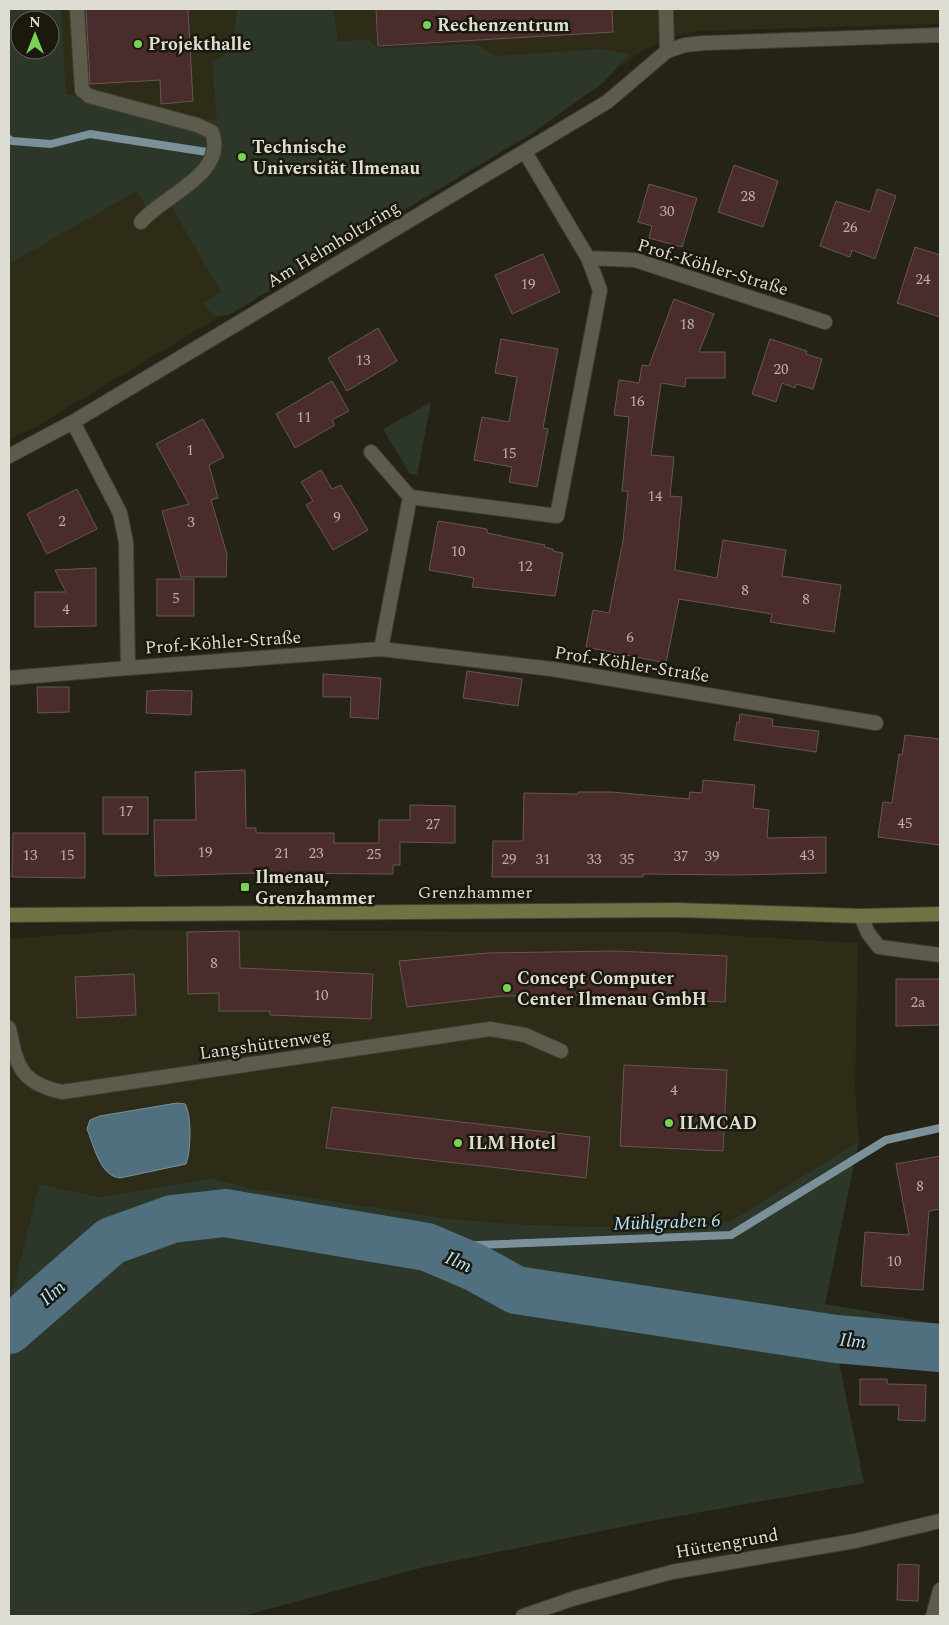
<svg xmlns="http://www.w3.org/2000/svg" width="949" height="1625" font-family="Spectral,serif">
  <rect width="100%" height="100%" fill="#252216"/>
  <!-- built -->
  <path fill="#2e2b17" fill-rule="evenodd" d="M9,9h931v15l-243,7 -36,9 -353,224 -274,164 -25,11zM20,20h30v30h-30z
    M126,930l548,2 184,11 -3,146 4,52 -128,80 -128,6 -72,-2 -81,-6 -201,-31 -38,-10 -110,19 -62,-13 -30,120v-365z"/>
  <!-- green -->
  <path fill="#2c3729" fill-rule="evenodd" d="M9,9h52l5,85 151,27 -5,-58 21,-14 4,-40h96l5,33 30,-3 10,9 98,-4 20,12 104,-7 29,5 -26,29 -72,51 -304,182 -14,-1 -10,-12 18,-11 -50,-86 -20,10 -14,-25 -128,73zM20,20h30v30h-30z
    M431,402l-14,73 -7,-1 -27,-45z
    M859,1141l-34,163 115,20v36l-104,-12 28,135 -213,38 -227,46 -181,49h-234v-312l30,-120 62,13 110,-19 38,10 201,31 81,6 72,2 128,-6z"/>
  <!-- water -->
  <path fill="#507080" stroke="#7b9199" d="M177,1103l8,1c7,11 6,48 1,60l-66,14c-20,-2 -26,-32 -33,-49l3,-9 10,-4z"/>
  <g fill="none" stroke-linecap="round" stroke-linejoin="round">
    <!-- stream -->
    <path stroke="#7b9199" stroke-width="8" d="M9,139l3,2 39,3 39,-10 117,18
      M427,1247l304,-12 155,-95 54,-12"/>
    <!-- river -->
    <path stroke="#507080" stroke-width="48" d="M9,1330l102,-89 61,-22 53,-6 202,34 49,21 40,22 320,49 104,9"/>
  </g>
  <!-- building -->
  <path fill="#492c2b" stroke="#675656" d="M86,9h102l5,92 -32,3 -1,-24 -70,4z
    M376,9h236l1,23 -235,14z
    M734,165l44,16 -15,46 -45,-15z
    M649,184l48,14 -15,49 -33,-9 3,-12 -14,-4z
    M877,189l19,7 -21,63 -23,-9 -2,7 -30,-11 16,-45 34,11z
    M915,247l25,8v62l-43,-14z
    M543,254l17,38 -48,22 -17,-39z
    M674,299l40,15 -15,38h26v26h-39l-1,9 -24,-4 -10,72 23,2 -4,39 12,1 -7,73 42,8 6,-38 63,10 -4,26 59,9 -7,47 -64,-10 2,-8 -93,-15 -13,64 -80,-16 7,-37 16,3 14,-72 5,-50h-6l7,-74 -15,-2 5,-35 20,3 3,-18 7,1z
    M378,328l19,33 -50,30 -19,-33z
    M501,339l57,10 -15,79 5,1 -11,58 -28,-5 3,-15 -38,-7 8,-43 27,5 8,-45 -22,-4z
    M770,339l37,12 -1,3 16,5 -9,30 -17,-5 -1,4 -13,-5 -6,19 -24,-8z
    M332,381l17,30 -17,9 3,5 -40,23 -19,-34z
    M203,419l21,38 -15,8 9,33 -7,2 16,54 -1,23h-45l-19,-66 27,-7 -33,-60z
    M321,470l11,19 9,-4 27,45 -35,20 -27,-45 7,-4 -12,-19z
    M77,489l20,40 -50,25 -20,-40z
    M438,521l49,8v4l58,12 -1,2 9,2v2l10,2 -8,43 -83,-9 2,-9 -45,-8z
    M96,568v58l-61,1v-35h31l-11,-22z
    M157,579h37v37h-37z
    M467,671l55,8 -4,27 -55,-8z
    M323,674l58,4 -3,41 -28,-2 1,-20h-28z
    M37,687h32v25l-31,1z
    M162,690l30,1 -1,24 -45,-2 1,-22z
    M740,714l33,5 -1,7 47,5 -3,21 -82,-12 3,-18 2,1z
    M905,735l35,4v106l-62,-8 5,-35 9,1 7,-49 3,1z
    M245,770l1,58h10v5h78v10h45v-23h31v-15l45,1v37l-55,-1v23h-7v9l-137,-1 -101,3 -1,-56h42l-1,-48z
    M703,780l52,5 -2,23 16,2 -2,28 59,-1v36l-91,2 -92,-1v3h-151l1,-36h30l1,-48 54,1v-2h34l77,7 1,-7 12,1z
    M103,797h45v37h-45z
    M13,833h72v45l-73,-1z
    M239,931l1,37 133,6 -2,45 -101,-4v-4h-51v-18l-31,1 -1,-62z
    M615,951l112,5 -2,46 -112,-5v-2l-110,1 -96,11 -8,-46 88,-8z
    M134,974l2,41 -59,3 -2,-41z
    M896,979h44v46l-44,1z
    M624,1065l103,5 -4,81 -103,-5z
    M332,1107l258,30 -4,41 -260,-30z
    M940,1156v53l-11,2 -6,79 -62,-4 4,-54 44,3 -13,-71z
    M860,1379h27v5l39,1 -1,36 -27,-1 1,-15h-39z
    M898,1564l21,1 -1,36 -21,-1z"/>
  <g fill="none" stroke-linecap="round" stroke-linejoin="round">
    <!-- service casing -->
    <g stroke="#403e35" stroke-width="16">
      <path id="service" d="M666,9l1,42
        M82,90l7,6 108,29 15,7c16,42 -50,64 -71,90
        M9,1028c8,38 11,55 53,64l428,-63 35,6 36,16
        M933,1616l7,-26"/>
    </g>
    <!-- minor casing -->
    <g stroke="#403e35" stroke-width="16">
      <path id="minor" d="M77,9l5,81
        M588,258l47,2 190,62
        M73,422l47,91 6,29 2,126 253,-19 29,-152 147,19 43,-226 -12,-32 -63,-106
        M371,452l39,45
        M9,456l64,-34 534,-320 60,-51 18,-6 19,-2 236,-8
        M381,649l171,20 324,54
        M9,678l119,-10
        M861,916l7,17 11,14 61,8
        M523,1616l52,-18 97,-26 183,-31 85,-20"/>
    </g>
    <!-- secondary casing -->
    <g stroke="#403e35" stroke-width="16">
      <path id="secondary" d="M9,915l667,-5 185,6 79,-2"/>
    </g>
    <!-- service -->
    <use href="#service" stroke="#5d5b4c" stroke-width="14"/>
    <!-- minor -->
    <use href="#minor" stroke="#5d5b4c" stroke-width="14"/>
    <!-- secondary -->
    <use href="#secondary" stroke="#6f7244" stroke-width="14"/>
  </g>
  <!-- markers -->
  <g fill="#7ad157" stroke="#1b190d" stroke-width="2">
    <circle cx="427" cy="25" r="5"/>
    <circle cx="138" cy="44" r="5"/>
    <circle cx="242" cy="157" r="5"/>
    <rect x="240" y="882" width="10" height="10" rx="2.5"/>
    <circle cx="507" cy="988" r="5"/>
    <circle cx="669" cy="1123" r="5"/>
    <circle cx="458" cy="1143" r="5"/>
  </g>
  <g text-anchor="middle" stroke-width="5" stroke-linejoin="round" paint-order="stroke">
    <!-- number labels -->
    <g font-size="15" fill="#b9b1aa">
      <text x="748" y="201">28</text>
      <text x="667" y="216">30</text>
      <text x="850" y="232">26</text>
      <text x="923" y="284">24</text>
      <text x="528" y="289">19</text>
      <text x="687" y="329">18</text>
      <text x="363" y="365">13</text>
      <text x="781" y="374">20</text>
      <text x="637" y="406">16</text>
      <text x="304" y="422">11</text>
      <text x="190" y="455">1</text>
      <text x="509" y="458">15</text>
      <text x="655" y="501">14</text>
      <text x="337" y="522">9</text>
      <text x="62" y="526">2</text>
      <text x="191" y="527">3</text>
      <text x="458" y="556">10</text>
      <text x="525" y="571">12</text>
      <text x="745" y="595">8</text>
      <text x="176" y="603">5</text>
      <text x="806" y="604">8</text>
      <text x="66" y="614">4</text>
      <text x="630" y="642">6</text>
      <text x="126" y="816">17</text>
      <text x="905" y="828">45</text>
      <text x="433" y="829">27</text>
      <text x="205" y="857">19</text>
      <text x="282" y="858">21</text>
      <text x="316" y="858">23</text>
      <text x="374" y="859">25</text>
      <text x="30" y="860">13</text>
      <text x="67" y="860">15</text>
      <text x="807" y="860">43</text>
      <text x="681" y="861">37</text>
      <text x="712" y="861">39</text>
      <text x="509" y="864">29</text>
      <text x="543" y="864">31</text>
      <text x="594" y="864">33</text>
      <text x="627" y="864">35</text>
      <text x="214" y="968">8</text>
      <text x="321" y="1000">10</text>
      <text x="918" y="1007">2a</text>
      <text x="674" y="1095">4</text>
      <text x="920" y="1191">8</text>
      <text x="894" y="1266">10</text>
    </g>
    <!-- poi labels -->
    <g font-size="18" font-weight="bold" fill="#deddd4" stroke="#1b190d" text-anchor="start">
      <text x="437" y="31">Rechenzentrum</text>
      <text x="148" y="50">Projekthalle</text>
      <text x="252" y="153">Technische<tspan x="252" dy="21">Universität Ilmenau</tspan></text>
      <text x="255" y="883">Ilmenau,<tspan x="255" dy="21">Grenzhammer</tspan></text>
      <text x="517" y="984">Concept Computer<tspan x="517" dy="21">Center Ilmenau GmbH</tspan></text>
      <text x="679" y="1129">ILMCAD</text>
      <text x="468" y="1149">ILM Hotel</text>
    </g>
    <!-- street labels -->
    <g font-size="18" fill="#deddd4" stroke="#1b190d">
      <text transform="translate(333 244) rotate(-31)" y="6">Am Helmholtzring</text>
      <text transform="translate(713 267) rotate(17)" y="6">Prof.-Köhler-Straße</text>
      <text transform="translate(223 642) rotate(-4)" y="6">Prof.-Köhler-Straße</text>
      <text transform="translate(632 664) rotate(9)" y="6">Prof.-Köhler-Straße</text>
      <text x="475" y="898">Grenzhammer</text>
      <text transform="translate(265 1044) rotate(-8)" y="6">Langshüttenweg</text>
      <text transform="translate(727 1543) rotate(-10)" y="6">Hüttengrund</text>
    </g>
    <!-- water labels -->
    <g font-size="19" font-style="italic" fill="#b3e3fb" stroke="#1b190d">
      <text transform="translate(667 1221) rotate(-2)" y="7">Mühlgraben 6</text>
      <text transform="translate(459 1261) rotate(23)" y="7">Ilm</text>
      <text transform="translate(52 1292) rotate(-41)" y="7">Ilm</text>
      <text transform="translate(853 1340) rotate(6)" y="7">Ilm</text>
    </g>
  </g>
  <!-- border -->
  <rect width="949" height="1625" fill="none" stroke="#deddd4" stroke-width="20"/>
  <!-- north arrow -->
  <g transform="translate(35 35)"><circle r="24" fill="#1b190d" stroke="#69675d"/>
  <path d="M0-4L9 19L0 12L-9 19Z" fill="#7ad157"/>
  <text y="-8" font-size="14" font-weight="bold" text-anchor="middle" fill="#deddd4">N</text>
  </g>
</svg>
